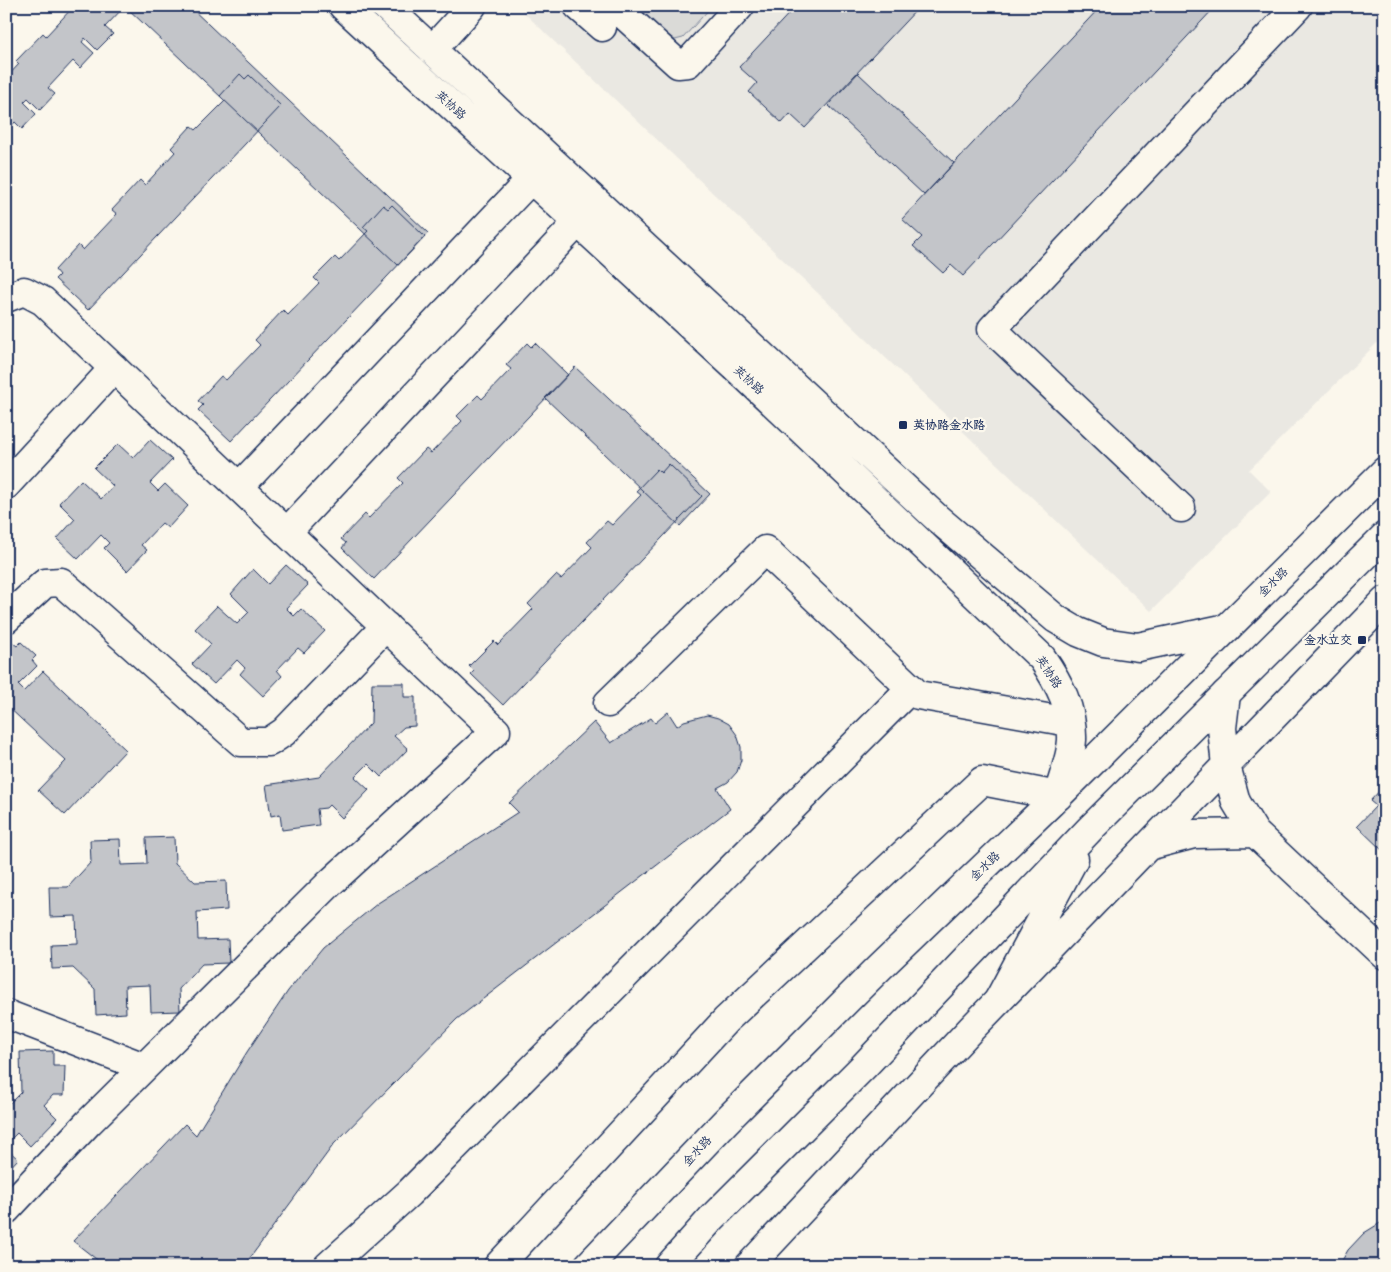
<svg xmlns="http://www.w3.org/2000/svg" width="1391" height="1272" font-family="Mali,'LXGW WenKai TC',sans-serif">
  <rect width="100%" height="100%" fill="#fbf7ec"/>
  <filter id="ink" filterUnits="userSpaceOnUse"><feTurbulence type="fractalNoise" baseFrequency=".02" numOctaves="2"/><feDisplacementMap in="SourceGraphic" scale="10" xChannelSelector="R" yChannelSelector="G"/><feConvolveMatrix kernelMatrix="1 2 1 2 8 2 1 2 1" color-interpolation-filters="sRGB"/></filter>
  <g filter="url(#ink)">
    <!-- built -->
    <path fill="#eae8e2" d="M517,6h868v329l-136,135 22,22 -120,119z"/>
    <!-- green -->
    <path fill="#dadad7" stroke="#7a849a" d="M638,6h74l-29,32 -8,2 -18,-13z"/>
    <!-- building -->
    <path fill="#c3c5c9" stroke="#1b2f5e" d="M74,6h51l-20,21 8,7 -16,16 -12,-12 -3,4 12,11 -14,15 -7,-7 -25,27 7,6 -15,16 -12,-12 -4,4 12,12 -14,15 -7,-7 -9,10v-54l13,-14 -3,-3 27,-28 3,3z
      M125,6h64l239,227 -30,32z
      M796,6h124l-115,122 -15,-14 -8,9 -33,-31 8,-9 -18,-16z
      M1101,6h115l-253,270 -12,-11 -8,8 -30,-27 9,-9 -20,-18z
      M858,73l96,90 -30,32 -96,-90z
      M240,74l5,5 4,-4 32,31 -193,204 -33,-31 4,-4 -4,-5 23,-25 5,5 34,-36 -5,-4 28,-30 5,5 30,-33 -4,-4 20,-22 5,4 29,-29 -5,-5z
      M383,205l5,4 4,-4 33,32 -194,204 -33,-31 5,-5 -5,-4 23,-25 5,4 34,-35 -5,-5 28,-30 5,5 31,-32 -5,-5 21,-21 4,4 29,-30 -5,-4z
      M527,343l4,4 4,-4 33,32 -194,204 -32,-31 4,-5 -5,-4 24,-25 4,4 34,-35 -5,-5 28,-29 5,4 31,-32 -5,-5 21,-21 4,4 29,-30 -5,-4z
      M575,367l135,127 -30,32 -135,-128z
      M150,440l22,20 -22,23 8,8 7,-7 23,22 -20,22 -6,-5 -21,22 6,5 -20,21 -23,-23 5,-5 -8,-8 -23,24 -21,-20 18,-20 -16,-16 22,-23 20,19 12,-13 -19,-18 24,-24 15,14z
      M669,464l33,32 -199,209 -32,-31 3,-3 -5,-5 25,-25 4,4 35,-36 -5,-5 28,-29 5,4 31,-32 -5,-5 20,-21 5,4 29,-30 -5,-4 21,-22 4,4z
      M286,565l22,20 -22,23 8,8 7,-7 24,22 -21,22 -6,-5 -21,22 5,6 -19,20 -23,-22 5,-6 -8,-8 -23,24 -22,-20 19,-20 -16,-15 22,-23 20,18 12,-12 -18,-18 22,-25 15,15z
      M12,642l5,4 4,-4 15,14 -4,4 5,6 -19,19 6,6 19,-20 83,79 -61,65 -27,-25 28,-29 -60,-56v-57z
      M372,683h32v14h11v29l-11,1 -10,9 14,13 -27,28 -13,-13 -13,13 14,13 -27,28 -13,-13 -3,3 -9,1 2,16 -37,5 -2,-16 -9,2 -5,-31 53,-8 52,-54z
      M668,712l9,14 7,-5 23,-6 11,3 11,6 8,11 4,12v13l-4,12 -9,10 -11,6 13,21 -273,210 -123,125 -90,122h-139l-32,-25 112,-117 11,11 51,-83 41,-61 35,-43 55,-45 140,-91 -9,-9 85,-81 17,21 40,-25 4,5z
      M1385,785v68l-28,-27 19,-20 -6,-5z
      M174,837l1,26 20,19 31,-1 1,29 -30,2 1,28 30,-1 1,24 -27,1 -23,25 1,22 -29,1 -1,-27 -25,1 1,27 -30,2 -1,-26 -22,-21 -21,1 -1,-24 26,-1 -1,-28 -26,1 -1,-30h19l23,-25 -1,-22 30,-1 1,26 26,-1 -1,-26z
      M53,1051v15h12l-1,29h-11l-9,10 13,13 -27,28 -13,-13 -11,11v-37l15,-15 -1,-40z
      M6,1148l12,11 -12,13z
      M1385,1220v46h-46l9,-16 16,-17z"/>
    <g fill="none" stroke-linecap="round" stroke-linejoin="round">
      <!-- minor casing -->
      <g stroke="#1b2f5e" stroke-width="31">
        <path id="minor" d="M343,6l403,371 296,281c17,25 31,51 30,82 -1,18 -10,39 -14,56l-76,-15 -256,239 -228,246
          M385,6l553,513 118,100 22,13 25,10 35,5 89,-19
          M578,6l24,21
          M614,6l64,58 10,-1 52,-57
          M432,50l40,-44
          M6,298l18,-7 19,10 453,430 -166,152 -242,240 -82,87
          M6,485l108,-117
          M239,487l292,-308
          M1181,508l-189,-179 306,-323
          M287,532l291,-310
          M6,619l39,-36 16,-1 180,160h28l15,-10 102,-106
          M1226,694l-4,34 4,38 10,36 19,31 130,122
          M608,703l157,-153 153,145 151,27
          M1148,846l46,-12 61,-1
          M6,1014l138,53
          M328,1266l81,-73 502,-505
          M749,1266l222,-237 414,-428"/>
      </g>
      <!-- major casing -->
      <g stroke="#1b2f5e" stroke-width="31">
        <path id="major" d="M998,1001l76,-142
          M588,1266l137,-144 155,-155 178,-171 327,-325
          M669,1266l42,-47 153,-153 226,-237 295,-293"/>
      </g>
      <!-- minor -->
      <use href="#minor" stroke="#fbf7ec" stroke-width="28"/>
      <!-- major -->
      <use href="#major" stroke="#fbf7ec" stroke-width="28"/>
    </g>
  </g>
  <!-- markers -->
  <g fill="#1b2f5e" stroke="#fbf7ec" stroke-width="2">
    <rect x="898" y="420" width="10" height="10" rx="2.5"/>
    <rect x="1357" y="635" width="10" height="10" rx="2.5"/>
  </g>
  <g text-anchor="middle" stroke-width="4.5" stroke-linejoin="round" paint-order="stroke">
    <!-- street labels -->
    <g font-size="12" fill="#1b2f5e" stroke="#fbf7ec">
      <text transform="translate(451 105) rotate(43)" y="4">英协路</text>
      <text transform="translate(749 380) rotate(43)" y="4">英协路</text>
      <text transform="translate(1273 582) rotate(-45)" y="4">金水路</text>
      <text transform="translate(1049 672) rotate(57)" y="4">英协路</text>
      <text transform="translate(985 866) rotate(-44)" y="4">金水路</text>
      <text transform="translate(697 1151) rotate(-47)" y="4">金水路</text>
    </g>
    <!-- poi labels -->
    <g font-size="12" font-weight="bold" fill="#1b2f5e" stroke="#fbf7ec" text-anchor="start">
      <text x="913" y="429">英协路金水路</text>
      <text x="1352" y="644" text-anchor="end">金水立交</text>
    </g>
  </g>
  <!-- margin -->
  <rect width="1391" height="1272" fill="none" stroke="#fbf7ec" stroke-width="25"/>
  <rect x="12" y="12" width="1366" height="1247" fill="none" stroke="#1b2f5e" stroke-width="2" filter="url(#ink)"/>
</svg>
